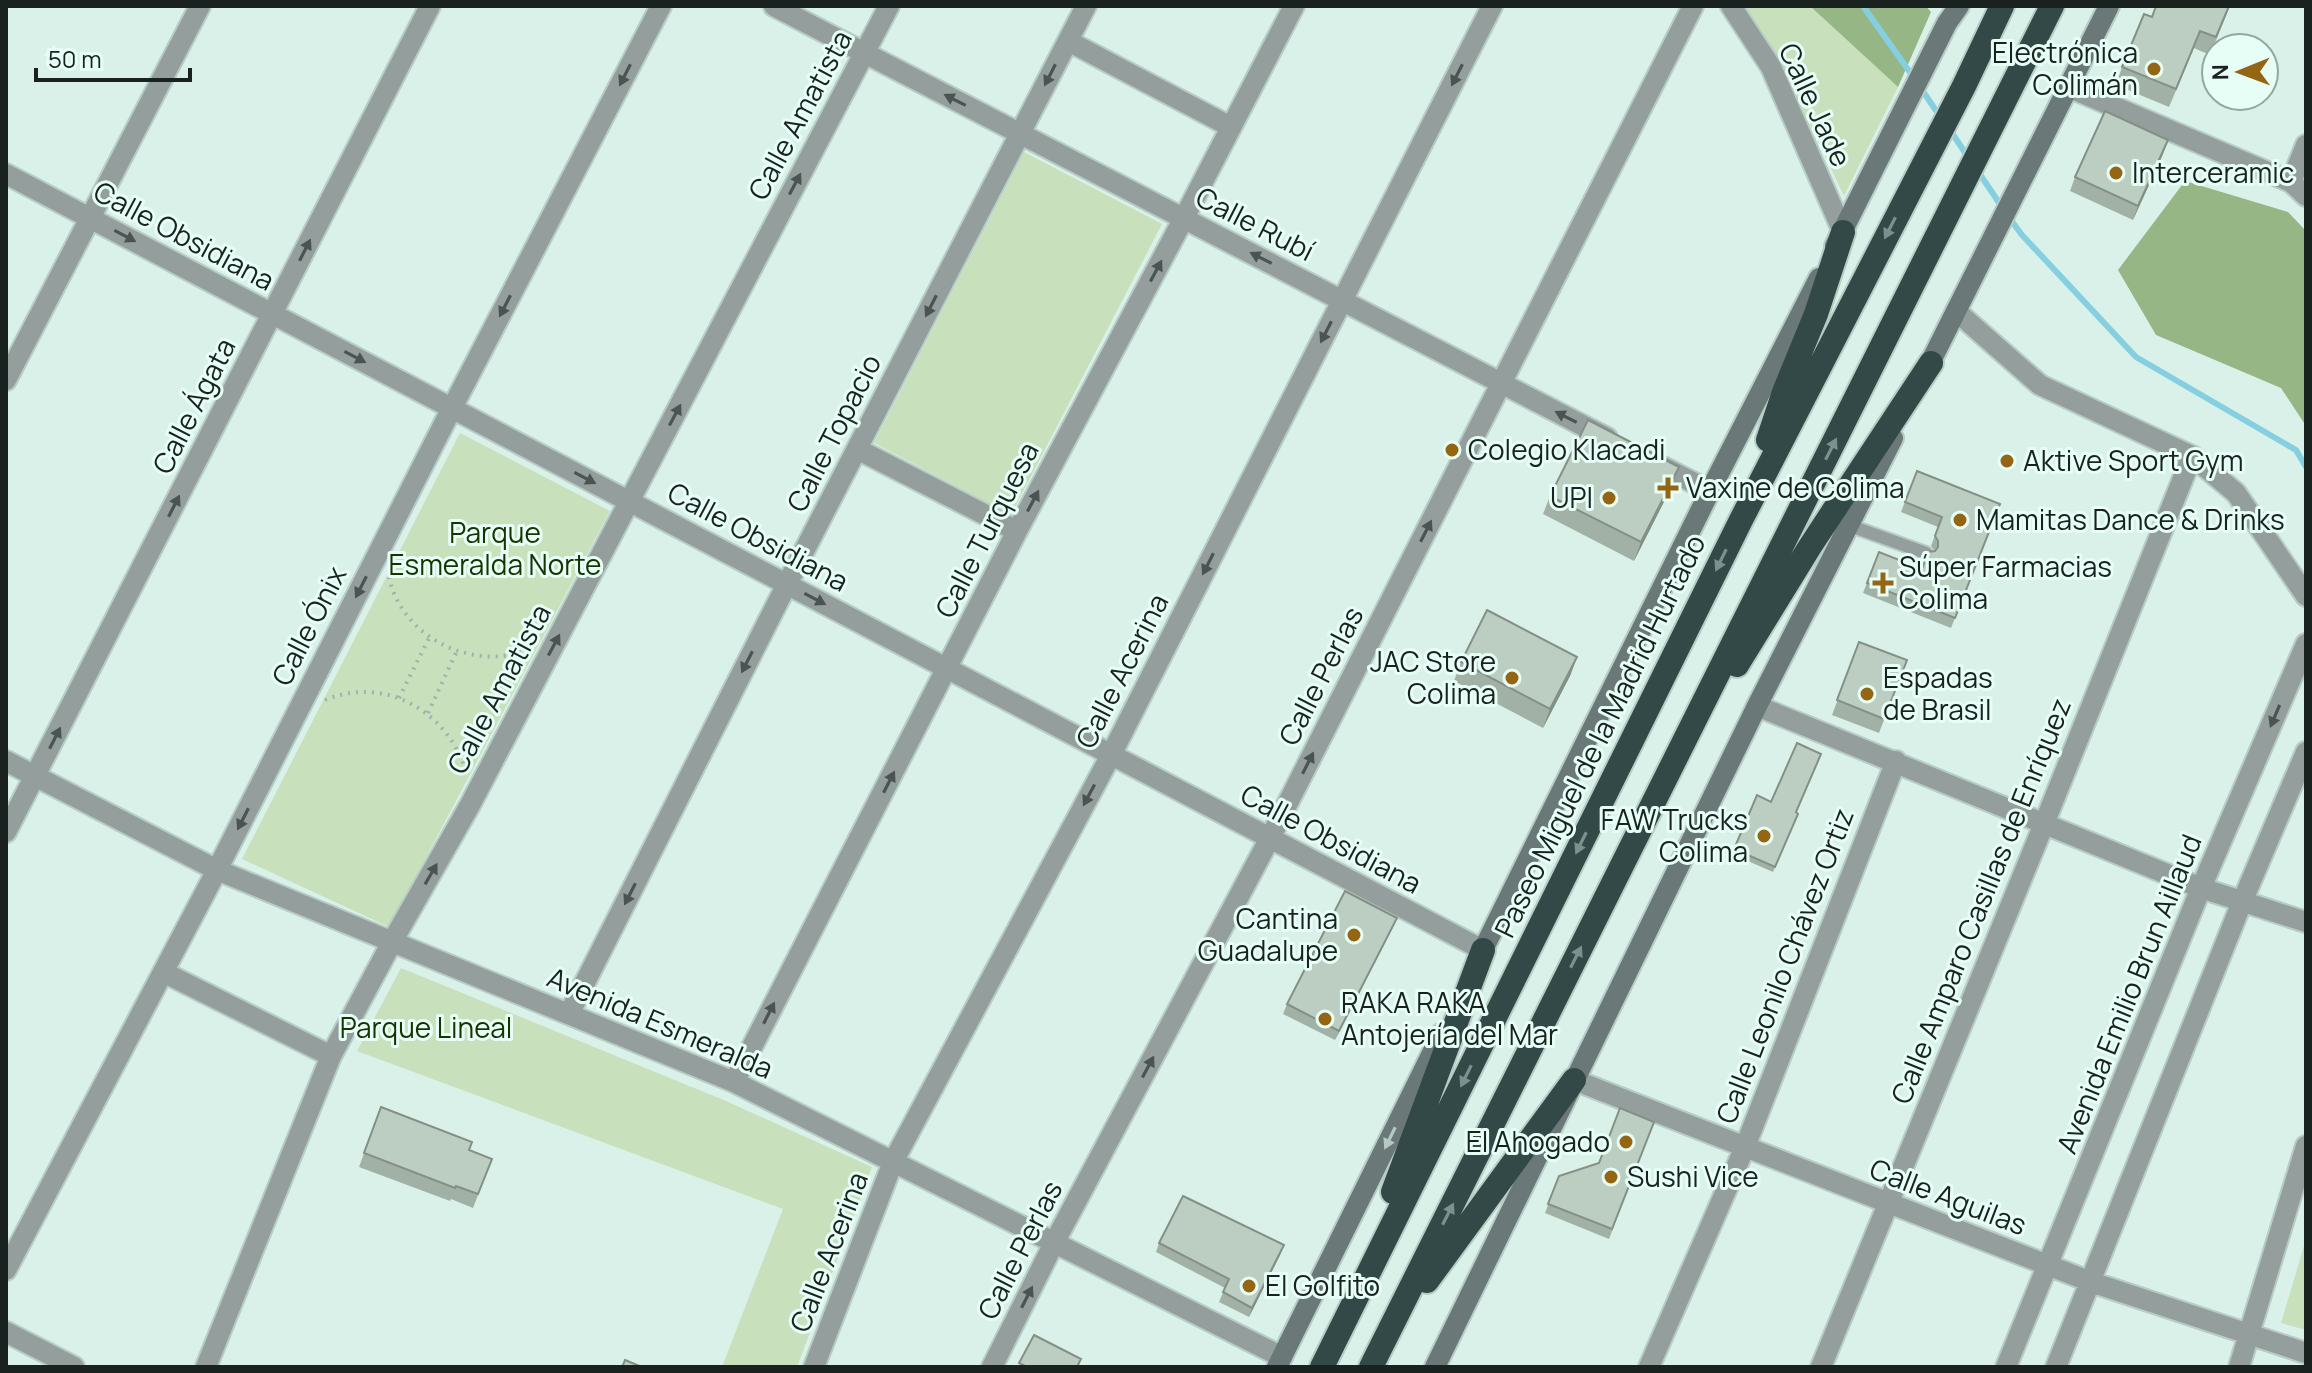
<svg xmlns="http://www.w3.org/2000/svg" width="2312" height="1373" font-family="Manrope,sans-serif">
  <rect width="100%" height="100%" fill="#daf1e9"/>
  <!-- green -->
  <path fill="#c8e0bb" d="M1743,6h67l88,81 -54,109 -42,-88z
    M1024,152l138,72 -151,291 -137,-72z
    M460,433l150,78 -221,416 -147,-68z
    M401,968l325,133 146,66 -75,200h-75l61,-158 -426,-158z
    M2306,1239v91l-25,-7z"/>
  <!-- forest -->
  <path fill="#96b685" d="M1810,6h116l5,6 -33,75z
    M2185,181l103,31 18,19v195l-25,-38 -125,-53 -38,-65z"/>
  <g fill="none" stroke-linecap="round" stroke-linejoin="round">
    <!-- stream -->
    <path stroke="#86cfe0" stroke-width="6" d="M1863,6l51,72
      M1920,87l21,31
      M1950,130l18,27
      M1977,170l25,37
      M2008,216l14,19 114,122 160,93 10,17"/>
    <!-- lane casing -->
    <g stroke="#b7ccc5" stroke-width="16">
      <path id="lane" d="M1848,525l78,28"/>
    </g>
    <!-- street casing -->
    <g stroke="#b7ccc5" stroke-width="24">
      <path id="street" d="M774,6l833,432
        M1731,6l40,61 72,165
        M1068,41l163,86
        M2068,87l223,95 15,14
        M6,174l1477,776
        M2291,182l15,-37
        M1956,311l84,74 152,71 44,37 70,103
        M6,380l194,-374
        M857,449l160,82
        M1653,462l57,29
        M1757,706l444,182 105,34
        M6,761l211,109 517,212 548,275
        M6,832l424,-826
        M163,972l168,84
        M569,1014l218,-430 299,-578
        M1574,1080l517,202 215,71
        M734,1082l283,-551 167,-313 110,-212
        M6,1270l211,-400 235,-462 209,-402
        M6,1332l68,35
        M206,1367l125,-311 61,-114 78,-137 419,-799
        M814,1367l79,-205 218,-407 381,-749
        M992,1367l62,-124 216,-405 423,-832
        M1649,1367l96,-220 151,-386
        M1821,1367l223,-543 148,-368
        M2006,1367l195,-479 105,-244
        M2056,1367l186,-465 64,-150
        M2239,1367l67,-221"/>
    </g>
    <!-- secondary casing -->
    <g stroke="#b7ccc5" stroke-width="24">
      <path id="secondary" d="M1835,246l112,-223 12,-17
        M1923,377l186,-371
        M1477,962l233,-471 109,-213
        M1277,1367l165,-334
        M1435,1367l322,-661 136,-268"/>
    </g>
    <!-- highway casing -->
    <g stroke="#b7ccc5" stroke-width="28">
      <path id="highway" d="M1768,440l16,-48 32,-78 27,-82
        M1737,665l72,-117 122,-185
        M1393,1192l90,-242
        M1427,1281l147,-201
        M1322,1367l419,-847 223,-434 38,-80
        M1371,1367l681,-1361"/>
    </g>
    <!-- path -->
    <path stroke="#9fb2ab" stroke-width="4" stroke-dasharray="2 6" stroke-linecap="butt" d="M389,577c12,60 85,96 140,72
      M399,698l30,-60
      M325,700c60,-25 122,11 141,71
      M428,713l29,-62"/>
    <!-- lane -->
    <use href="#lane" stroke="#939e9d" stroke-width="12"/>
    <!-- street -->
    <use href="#street" stroke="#939e9d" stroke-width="20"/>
    <!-- secondary -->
    <use href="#secondary" stroke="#6a7978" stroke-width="20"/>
    <!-- highway -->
    <use href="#highway" stroke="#334948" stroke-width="24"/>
  </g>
  <!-- wall -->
  <path fill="#a2b1a6" d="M2230,6l-20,49 -16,-7 -25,59 -53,-22 6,-18z
    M2163,154l-30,66 -63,-29 5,-14z
    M1917,471l83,33 -49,124 -88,-35 16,-41 43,17 13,-18 -4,-5 7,-19 -37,-15z
    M1672,486l-38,75 -91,-47 7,-18z
    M1859,642l48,18 -28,73 -47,-18z
    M1577,657l-7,19 -27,52 -89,-47 7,-19z
    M1757,795l39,23 -23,54 -41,-18z
    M1397,918l-4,9 -58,113 -52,-26 4,-10z
    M381,1107l88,43 23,9 -19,49 -22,-9 -1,2 -91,-34z
    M1654,1122l-45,117 -64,-26 14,-37 40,-13z
    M1159,1243l121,12 -31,62 -30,-15 6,-14 -69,-36z"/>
  <!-- shaded-wall -->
  <path fill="#849087" d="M2168,140l-5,14 -30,66 5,-14z
    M1679,467l-7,19 -38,75 7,-19z
    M1577,657l-7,19 -27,52 7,-19z
    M1397,918l-4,9 -58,113 4,-9z
    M1284,1245l-4,10 -31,62 3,-9z"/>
  <!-- building -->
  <path fill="#bccec1" stroke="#849087" stroke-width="2" d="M2156,6h73l-13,31 -16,-6 -24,58 -54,-22 22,-53 8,3z
    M2105,111l63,29 -30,66 -63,-29z
    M1588,420l91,47 -38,75 -91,-46z
    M1917,471l83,33 -45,114 -88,-35 12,-31 43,17 6,-17 7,-1 3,-4v-6l-3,-5 7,-19 -37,-15z
    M1487,610l90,47 -27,52 -89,-47z
    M1859,642l48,18 -23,59 -47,-19z
    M1797,743l24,11 -25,58 2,2 -23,53 -41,-18 23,-54 14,7z
    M1345,891l52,27 -58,113 -52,-27z
    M381,1107l91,35 -3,8 23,9 -14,35 -22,-8 -1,2 -91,-35z
    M1620,1108l34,14 -42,107 -64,-25 11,-28 40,-13z
    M1183,1196l101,49 -32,63 -29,-16 6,-13 -70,-36z
    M1034,1335l47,24 -4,8h-50l-8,-4z
    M625,1360l17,7h-20z"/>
  <!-- one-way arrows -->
  <defs><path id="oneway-solid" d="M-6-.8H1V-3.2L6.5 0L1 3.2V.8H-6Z" transform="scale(2)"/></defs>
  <g fill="#4a5451">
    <use href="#oneway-solid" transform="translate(625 75) rotate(117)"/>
    <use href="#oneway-solid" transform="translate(1050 75) rotate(117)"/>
    <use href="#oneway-solid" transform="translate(1457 75) rotate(117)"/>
    <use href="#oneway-solid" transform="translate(955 100) rotate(-153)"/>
    <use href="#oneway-solid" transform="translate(795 184) rotate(-62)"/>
    <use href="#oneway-solid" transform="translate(125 236) rotate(28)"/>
    <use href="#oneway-solid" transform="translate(305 250) rotate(-63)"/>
    <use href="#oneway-solid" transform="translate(1261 258) rotate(-153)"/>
    <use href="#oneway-solid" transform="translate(1156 271) rotate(-62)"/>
    <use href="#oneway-solid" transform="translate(505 306) rotate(117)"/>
    <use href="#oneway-solid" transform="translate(931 306) rotate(117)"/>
    <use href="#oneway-solid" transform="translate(1326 332) rotate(117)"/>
    <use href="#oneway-solid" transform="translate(355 357) rotate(28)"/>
    <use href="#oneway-solid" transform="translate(675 415) rotate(-62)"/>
    <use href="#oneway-solid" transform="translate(1566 417) rotate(-153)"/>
    <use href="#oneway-solid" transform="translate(585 478) rotate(28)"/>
    <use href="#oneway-solid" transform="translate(1033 501) rotate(-62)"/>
    <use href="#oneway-solid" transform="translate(174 506) rotate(-63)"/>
    <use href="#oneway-solid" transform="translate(1426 531) rotate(-63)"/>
    <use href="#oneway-solid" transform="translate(1208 564) rotate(117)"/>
    <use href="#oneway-solid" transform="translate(361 587) rotate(117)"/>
    <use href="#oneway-solid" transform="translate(815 599) rotate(28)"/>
    <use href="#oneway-solid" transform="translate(554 645) rotate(-62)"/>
    <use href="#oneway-solid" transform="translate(747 662) rotate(117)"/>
    <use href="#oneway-solid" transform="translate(2275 716) rotate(113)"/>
    <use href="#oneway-solid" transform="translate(55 738) rotate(-63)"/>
    <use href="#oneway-solid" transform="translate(1308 763) rotate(-63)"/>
    <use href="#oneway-solid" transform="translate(889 782) rotate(-63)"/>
    <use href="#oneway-solid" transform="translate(1089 795) rotate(118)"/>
    <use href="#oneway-solid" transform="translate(243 819) rotate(117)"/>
    <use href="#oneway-solid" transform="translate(431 874) rotate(-60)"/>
    <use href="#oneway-solid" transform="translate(630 894) rotate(117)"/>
    <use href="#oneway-solid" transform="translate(769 1013) rotate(-63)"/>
    <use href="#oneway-solid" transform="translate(1148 1067) rotate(-62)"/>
    <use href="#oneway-solid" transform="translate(1027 1297) rotate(-63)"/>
  </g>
  <g fill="#7b918e">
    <use href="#oneway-solid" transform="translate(1890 228) rotate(117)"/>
    <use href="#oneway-solid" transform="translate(1831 449) rotate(-63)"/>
    <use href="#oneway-solid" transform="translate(1721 560) rotate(116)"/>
    <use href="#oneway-solid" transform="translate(1581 843) rotate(116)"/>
    <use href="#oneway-solid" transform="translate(1576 957) rotate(-63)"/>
    <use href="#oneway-solid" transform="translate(1466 1076) rotate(116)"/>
    <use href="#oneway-solid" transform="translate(1448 1214) rotate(-63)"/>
  </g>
  <use fill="#b5c9c4" href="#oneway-solid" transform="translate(1390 1138) rotate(116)"/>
  <!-- markers -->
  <g fill="#946513" stroke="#e7fef7" stroke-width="3">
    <circle cx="2154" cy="69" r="8"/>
    <circle cx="2116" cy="173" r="8"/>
    <circle cx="1452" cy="450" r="8"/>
    <circle cx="2007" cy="461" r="8"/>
    <path d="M1664 476h8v8h8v8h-8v8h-8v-8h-8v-8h8z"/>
    <circle cx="1609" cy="498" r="8"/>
    <circle cx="1960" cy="520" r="8"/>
    <path d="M1879 571h8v8h8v8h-8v8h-8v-8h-8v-8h8z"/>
    <circle cx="1512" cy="678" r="8"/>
    <circle cx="1867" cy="694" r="8"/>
    <circle cx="1764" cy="836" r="8"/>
    <circle cx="1354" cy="935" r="8"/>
    <circle cx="1325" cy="1019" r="8"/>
    <circle cx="1626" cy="1142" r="8"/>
    <circle cx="1611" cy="1177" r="8"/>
    <circle cx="1249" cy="1286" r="8"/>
  </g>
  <g text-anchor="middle" stroke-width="6" stroke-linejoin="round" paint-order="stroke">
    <!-- poi labels -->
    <g font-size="28" fill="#19221f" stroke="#e7fef7" text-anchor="start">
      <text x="2138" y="63" text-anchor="end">Electrónica<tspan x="2138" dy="32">Colimán</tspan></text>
      <text x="2132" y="183">Interceramic</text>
      <text x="1468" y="460">Colegio Klacadi</text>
      <text x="2023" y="471">Aktive Sport Gym</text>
      <text x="1686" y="498">Vaxine de Colima</text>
      <text x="1593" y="508" text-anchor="end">UPI</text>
      <text x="1976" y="530">Mamitas Dance &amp; Drinks</text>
      <text x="1899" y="577">Súper Farmacias<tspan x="1899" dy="32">Colima</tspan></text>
      <text x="1496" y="672" text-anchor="end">JAC Store<tspan x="1496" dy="32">Colima</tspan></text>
      <text x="1883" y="688">Espadas<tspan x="1883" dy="32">de Brasil</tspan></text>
      <text x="1748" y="830" text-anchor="end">FAW Trucks<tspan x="1748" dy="32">Colima</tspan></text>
      <text x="1338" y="929" text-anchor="end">Cantina<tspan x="1338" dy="32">Guadalupe</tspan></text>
      <text x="1341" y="1013">RAKA RAKA<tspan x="1341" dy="32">Antojería del Mar</tspan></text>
      <text x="1610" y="1152" text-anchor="end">El Ahogado</text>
      <text x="1627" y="1187">Sushi Vice</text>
      <text x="1265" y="1296">El Golfito</text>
    </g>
    <!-- street labels -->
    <g font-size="28" fill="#19221f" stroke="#e7fef7">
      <text transform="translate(1815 105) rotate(65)" y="10">Calle Jade</text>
      <text transform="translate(800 115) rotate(-62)" y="10">Calle Amatista</text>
      <text transform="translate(1255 224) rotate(27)" y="10">Calle Rubí</text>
      <text transform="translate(184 236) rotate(28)" y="10">Calle Obsidiana</text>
      <text transform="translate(194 406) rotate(-63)" y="10">Calle Ágata</text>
      <text transform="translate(834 433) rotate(-63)" y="10">Calle Topacio</text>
      <text transform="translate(987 530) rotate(-63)" y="10">Calle Turquesa</text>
      <text transform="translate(758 537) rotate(28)" y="10">Calle Obsidiana</text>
      <text transform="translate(309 626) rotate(-63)" y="10">Calle Ónix</text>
      <text transform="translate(1122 671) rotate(-63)" y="10">Calle Acerina</text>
      <text transform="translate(1321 676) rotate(-63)" y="10">Calle Perlas</text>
      <text transform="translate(499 689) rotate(-62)" y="10">Calle Amatista</text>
      <text transform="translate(1600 736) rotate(-64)" y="10">Paseo Miguel de la Madrid Hurtado</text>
      <text transform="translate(1331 839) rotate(28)" y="10">Calle Obsidiana</text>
      <text transform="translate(1981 901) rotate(-68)" y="10">Calle Amparo Casillas de Enríquez</text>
      <text transform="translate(1785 966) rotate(-69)" y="10">Calle Leonilo Chávez Ortiz</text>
      <text transform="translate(2129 994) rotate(-68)" y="10">Avenida Emilio Brun Aillaud</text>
      <text transform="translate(660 1023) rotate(23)" y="10">Avenida Esmeralda</text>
      <text transform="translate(1948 1197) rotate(21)" y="10">Calle Aguilas</text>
      <text transform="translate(1020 1250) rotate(-63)" y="10">Calle Perlas</text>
      <text transform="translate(829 1252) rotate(-69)" y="10">Calle Acerina</text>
    </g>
    <!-- park labels -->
    <g font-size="28" fill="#173300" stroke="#e7fef7">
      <text x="495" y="543">Parque<tspan x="495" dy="32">Esmeralda Norte</tspan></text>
      <text x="426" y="1038">Parque Lineal</text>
    </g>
  </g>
  <!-- border -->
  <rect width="2312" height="1373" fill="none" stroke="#19221f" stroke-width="16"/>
  <!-- north arrow -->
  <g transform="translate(2240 72) rotate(269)"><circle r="38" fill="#e7fef7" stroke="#95a6a1" stroke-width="2"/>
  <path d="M0-6L14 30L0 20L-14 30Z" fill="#946513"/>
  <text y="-12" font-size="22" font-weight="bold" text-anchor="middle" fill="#19221f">N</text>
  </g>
  <!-- scale -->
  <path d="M36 68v12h154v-12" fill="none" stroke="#19221f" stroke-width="4"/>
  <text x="48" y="68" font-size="24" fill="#19221f" stroke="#e7fef7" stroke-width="6" paint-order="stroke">50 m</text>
</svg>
